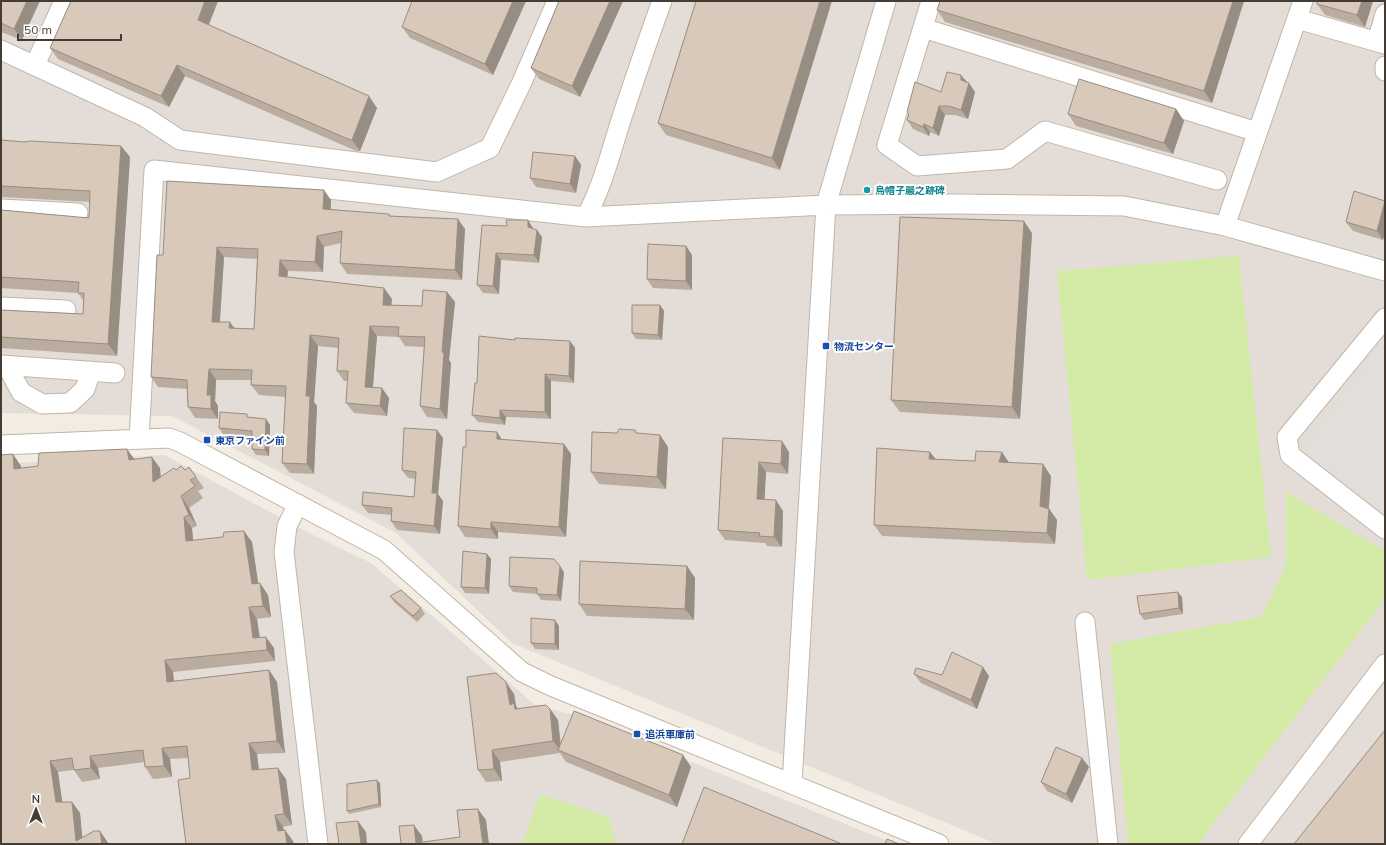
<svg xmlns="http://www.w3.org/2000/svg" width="1386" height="845" font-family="Mulish,'Noto Sans JP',sans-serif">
  <rect width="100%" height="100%" fill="#f2ece2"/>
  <!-- industrial -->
  <path fill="#e4ddd7" d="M1,1h1384v843h-388l-485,-201 -116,-110 -224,-117 -171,-3z
    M164,455l147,79 60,29 163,141 46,13 315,127h-894v-380z"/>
  <!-- green -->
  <path fill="#d4eaa7" d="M1239,256l32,301 -184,23 -30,-309z
    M1286,492l99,59v48l-187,245h-70l-18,-200 151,-27 25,-52z
    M540,794l69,23 7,27h-94z"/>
  <!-- parking -->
  <path fill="#e2dfdb" d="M1385,338v176l-85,-64z"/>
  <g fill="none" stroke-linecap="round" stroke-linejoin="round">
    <!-- minor casing -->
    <g stroke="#c1b5a7" stroke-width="21">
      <path id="minor" d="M931,1l-44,144 30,21 90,-7 38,-28 172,49
        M1297,19l88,25
        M923,28l334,104
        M1377,42l8,-28
        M1,50l144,67 35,23 257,32 53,-24 32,-66 35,-81
        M35,65l29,-64
        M1385,66v5
        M1,209l77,4
        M586,217c17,-32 25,-66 36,-100 13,-39 26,-78 40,-116
        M1225,226l78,-225
        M1,307l65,3
        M1385,318l-98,119 3,18 95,74
        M1,365l114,8
        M7,366l14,26 21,12 28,-1 15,-14 6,-18
        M139,439l15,-269 432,47 240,-12 130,-1 168,2 101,20 160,45
        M1,445l168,-7 11,4 204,108 138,122 29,14 388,158
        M298,504l-11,22 -3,26 34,292
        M1085,622l23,222
        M792,784l34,-579 60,-204
        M1248,844l137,-180"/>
    </g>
    <!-- minor -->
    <use href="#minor" stroke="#fff" stroke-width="19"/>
  </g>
  <!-- wall -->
  <path fill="#baada0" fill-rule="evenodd" d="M1,1l21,39 -21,-8z
    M71,1h147l-9,24 168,83 -17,43h-4l-171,-75 -16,31 -111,-48 -8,-11z
    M526,1l-33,74 -83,-37 -8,-11z
    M559,1h64l-43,96 -41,-18 -8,-11z
    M696,1l84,169 -114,-35 -8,-12z
    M1244,1l-32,102 -267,-81 -8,-12z
    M1373,1l-8,26 -40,-12 -8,-11z
    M961,75l5,7 9,10 -7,27 -13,-4h-10l-6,21 -9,-4 -1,4 -16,-7 -6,-9 2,-5 -2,-3 34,-20z
    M1176,109l8,12 -11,33 -97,-28 -8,-12z
    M1,140l23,2 97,4 9,11 -13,199 -116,-8v-38l82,4v-14l-5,-7 -77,-5v-78l88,8 1,-16 -89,-5z
    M575,156l6,9 -5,28 -40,-6 -6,-9z
    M331,200v9l60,7 74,13 -3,51 -115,-6 -7,-11 1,-20 -17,4 -1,25 -35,-1 -1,6 97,11 8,11 -1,6 31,1 25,-14 8,10 -6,58 2,3 -4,56 -20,-2 -7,-11 4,-59 -19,-1 -6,-9 -22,-1 -4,51 16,11 -2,18 -33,-3 -8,-10 2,-22h-4l-7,-10 1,-23 -20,-2 -4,56 3,4 -3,68 -24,-1 -8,-10 4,-66 -27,-2 -8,-10 1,-5h-36l-1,21 3,5v13l-23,-1 -7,-11 -1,-18 -29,-2 -7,-10 12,-122zM224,257l33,2 -3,70 -19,-1 -15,-6z
    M1385,201v32l-2,7 -30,-9 -7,-9z
    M482,225l51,3v1l4,1 5,7 -3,26 -38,-3 -2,34 -16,-1 -6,-8z
    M1032,233l-12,186 -120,-7 -9,-12z
    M686,246l6,9v35l-39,-2 -6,-9z
    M660,305l4,6 -2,29 -26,-1 -4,-6z
    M515,340l55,1 5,7 -1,35 -23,-2v38l-45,-2 -1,8 -27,-3 -6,-7 5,-32z
    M249,417l21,8 -1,31 -13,-1 -4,-6v-13l-29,-2 -4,-6z
    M437,430l6,8 -5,56 5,7 -3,33 -43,-4 -6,-9 1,-6 -24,-2 -6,-8 52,-8 1,-18 -7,-1 -6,-8z
    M635,430l3,4 22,1 8,12 -2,42 -67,-5 -8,-12 26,-39z
    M497,432l5,8 62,4 7,10 -5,83 -68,-5v7l-33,-2 -7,-11 8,-79z
    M723,438l66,14 -1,22 -22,-2 -2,28 19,11 -1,36 -15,-1 -2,-3 -40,-3 -7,-10z
    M930,452l6,7 73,4 42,13 -2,32 8,12 -2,24 -173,-8 -8,-11z
    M135,460l25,8 1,9 15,-7h9l4,-3 15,21 -6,3 5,7 -14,10 8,18 -5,2 1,12 59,2 6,41 10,12 3,22 -14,2 3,18 14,11 1,13 -102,11 1,9 95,-11 8,12 8,71 -28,1 2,15 27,10 6,46 -9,2 1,3 9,11 -103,-63 -2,-20 -18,1 2,18 -19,2 -8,-12v-5l-47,6 2,11 -18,3 -8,-12 -16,2 4,30h10l8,11 2,25 18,-7 8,12 -107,1 20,-378v2z
    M487,554l4,5 -2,35 -24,-1 -4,-6z
    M687,566l8,12 -1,42 -107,-4 -8,-12z
    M564,572l-3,29 -20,-1 -4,-6 -24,-2 -4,-6z
    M390,596l31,12 4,6 -8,8 -23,-20z
    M1182,597l1,17 -39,6 -4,-6z
    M559,626v24l-24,-1 -4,-6z
    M914,674l28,1 47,1 -12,33 -56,-26z
    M514,694l2,12 2,3h32l8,11 3,24 122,11 8,12 -14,40 -111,-45 -6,-9 -60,9 2,19 -16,1 -8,-12z
    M1082,758l7,9 -17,36 -25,-12 -6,-9z
    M380,783l1,24 -32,7 -2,-3z"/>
  <!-- shaded-wall -->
  <path fill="#978d82" d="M27,1h13l-18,39 -8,-11z
    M205,1h13l-12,30 -8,-11z
    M513,1h13l-33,74 -8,-11z
    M610,1h13l-43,96 -8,-11z
    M820,1h12l-52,169 -8,-12z
    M1233,1h11l-32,102 -8,-12z
    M1362,1h11l-8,26 -8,-12z
    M177,65l8,11 -16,31 -8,-11z
    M961,75l7,8h1l6,9 -7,27 -7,-9z
    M369,96l8,12 -17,43 -8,-11z
    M939,106l6,9 -6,21 -6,-8z
    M1176,109l8,12 -11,33 -9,-11z
    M924,124l6,8 -1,4 -6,-9z
    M121,146l9,11 -13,199 -9,-12z
    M575,156l6,9 -5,28 -6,-9z
    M324,190l7,10 -1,19 -7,-10z
    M1385,202v31l-2,7 -6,-9z
    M458,219l7,10 -3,51 -7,-10z
    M528,220l5,8v7l-5,-8z
    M1024,221l8,12 -12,186 -8,-12z
    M537,230l5,7 -3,26 -5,-8z
    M317,236l7,11 -1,25 -8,-10z
    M686,246l6,9v35l-6,-9z
    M217,247l7,10 -5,76 -7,-11z
    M496,253l5,7 -2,34 -6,-8z
    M280,260l8,11 -2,16 -7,-11z
    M384,288l8,11 -2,16 -7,-10z
    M447,292l8,10 -6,58 2,3 -4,56 -7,-10 2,-57z
    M660,305l4,6 -2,29 -4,-5z
    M230,322l8,11 -9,-5z
    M370,326l7,10 -5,61 -7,-10z
    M310,335l8,11 -4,56 3,4 -3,68 -7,-10 -1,-68z
    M570,341l5,7 -1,35 -5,-7z
    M209,369l7,11 -1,21 3,5v13l-7,-10 -4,-14z
    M545,374l6,7v38l-6,-7z
    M382,388l7,10 -2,18 -7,-10z
    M500,410l6,7 -1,8 -5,-7z
    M266,419l4,6 -1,31 -4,-6z
    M437,430l6,8 -5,56 5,7 -3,33 -6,-8 -2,-33z
    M497,432l7,11 -7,-4z
    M660,435l8,12 -2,42 -9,-12z
    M782,441l7,11 -1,22 -7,-10z
    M564,444l7,10 -5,83 -7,-10z
    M127,449l8,11h-6z
    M930,452l8,11 -9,-4z
    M1002,452l8,12 -11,-2z
    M13,454l8,12 1,14 -8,-11z
    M152,457l8,11 1,25 -8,-11z
    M759,462l7,10 -2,38 -7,-11z
    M1043,464l8,12 -3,40 1,-7 8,11 -2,24 -8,-11 -7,-27z
    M181,496l8,12 8,18 -8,-11z
    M776,500l7,11 -1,36 -8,-10z
    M184,517l8,11 2,24 -8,-11z
    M491,522l7,10v7l-7,-10z
    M244,531l8,11 8,53 -8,-11z
    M487,554l4,5 -2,35 -4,-6z
    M560,566l4,6 -3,29 -4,-6z
    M687,566l8,12 -1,42 -9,-11z
    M260,583l8,12 3,22 -8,-11z
    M1178,592l4,5 1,17 -4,-6z
    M249,607l8,12 4,30 -8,-11z
    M555,620l4,6v24l-4,-6z
    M266,637l8,11 1,13 -8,-11z
    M165,660l8,12 2,21 -8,-11z
    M983,667l6,9 -12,33 -6,-9z
    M269,670l8,12 8,71 -8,-12z
    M506,682l8,12 2,12 6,9 -12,-10z
    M550,709l8,11 3,32v-1l-8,-10z
    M249,743l8,11 3,27 -8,-11z
    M162,748l8,11 2,18 -8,-11z
    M492,750l8,12 2,19 -8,-12z
    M683,755l8,12 -14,40 -8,-12z
    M90,756l8,12 2,11 -9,-11z
    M1082,758l7,9 -17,36 -6,-9z
    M50,761l8,11 6,42 -8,-12z
    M278,768l8,11 6,46 -8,-11z
    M377,780l3,3 1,24 -2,-3z
    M72,802l8,11 3,31 -7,-3z
    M478,809l8,11 3,24h-6z
    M275,815l8,12 3,15 -8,-11z
    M358,821l8,11 1,12h-6z
    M414,825l8,11 1,8 -7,-1z
    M285,830l8,11 1,3h-7z
    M100,831l8,12v1h-6z"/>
  <!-- building -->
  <path fill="#d8c9ba" stroke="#978d82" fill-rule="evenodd" d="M1,1h26l-13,28 -13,-6z
    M71,1h134l-7,19 171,76 -17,44 -4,-1 -171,-74 -16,31 -111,-48z
    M412,1h101l-28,63 -83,-37z
    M559,1h51l-38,85 -41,-18z
    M696,1h124l-48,157 -114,-35z
    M940,1h293l-29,90 -267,-81z
    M1317,1h45l-5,14 -40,-11z
    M947,72l14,3v5l8,3 -8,27 -12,-4h-10l-6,22 -9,-4 -1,3 -16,-7 2,-6 -2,-2 8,-30 26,10z
    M1079,79l97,30 -12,34 -96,-29z
    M1,140l23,2 6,-1 91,5 -13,198 -107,-7v-27l82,4 1,-21h-6l1,-11 -78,-5v-67l88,8 1,-27 -89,-5z
    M533,152l42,4 -5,28 -40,-6z
    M167,181l157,9 -1,19 66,5v2l69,3 -3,51 -115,-7 2,-32 -25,5 -2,26 -35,-2 -1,16 105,12 -1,17 39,1 1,-16 24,2 -5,60 2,1 -4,56 -20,-3 5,-69 -27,-1 1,-9 -29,-1 -5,61 17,1 -2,18 -34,-3 2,-32h-11l2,-33 -29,-3 -4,61h4l-3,68 -25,-1 4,-77 -35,-1 1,-15 -43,-1 -2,26h4v14l-23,-2 -1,-27 -36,-3 6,-122h6zM217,247l41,2 -4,80 -25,-1 1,-6h-18z
    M1354,191l31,10 -8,30 -31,-9z
    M900,217l124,4 -12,186 -121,-7z
    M506,220h22v7l9,3 -3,25 -38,-2 -3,33 -16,-1 5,-60 25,1z
    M648,244l38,2v35l-39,-2z
    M632,305h28l-2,30 -26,-2z
    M479,336l36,4v-2l55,3 -1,35 -24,-2v38l-45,-2v8l-28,-3 3,-32h2z
    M220,412l27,2v3l19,2 -1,31 -13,-1v-18l-33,-3z
    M404,428l33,2 -5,63h5l-3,33 -43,-5 1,-13 -30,-3 1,-13 51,5 2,-25 -14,-2z
    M619,429l16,1 1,3 24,2 -3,42 -66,-5 1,-40 25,1z
    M466,430l31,2v7l67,5 -5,83 -68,-5v7l-33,-3 5,-79h3z
    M723,438l59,3 -1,23 -22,-2 -2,37 19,1 -2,37 -15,-1 1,-3 -42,-3z
    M877,448l53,4 -1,7 46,2 1,-10 26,1 -3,10 44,2 -3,42 9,3 -2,24 -173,-8z
    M127,449l2,11 23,-3 1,25 21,-14 2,2 5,-4 4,4 4,-3 7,10 -6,3 5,6 -14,10 8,19 -5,2 2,24 37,-4 1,-5 20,-1 8,53 8,-1 3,23 -14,1 4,31 13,-1 1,13 -102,10 2,22 102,-12 8,71 -28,2 3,27 26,-2 6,46 -9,1 3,16 7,-1 2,14h-101l-8,-64 12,-2 -3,-32 -25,2 2,18 -19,1 -2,-17 -53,6 1,12 -17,2 -2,-12 -22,3 6,41h16l4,39 18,-10h6l2,13h-101v-389l12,-1 1,15 24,-3 1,-13z
    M463,551l24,3 -2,34 -24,-1z
    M510,557l44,2 6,7 -3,29 -20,-1v-6l-28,-2z
    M580,561l107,5 -2,43 -106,-5z
    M401,590l20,18 -8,8 -23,-20z
    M1178,592l1,16 -39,6 -3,-18z
    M531,618l24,2v24l-24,-1z
    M952,652l31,15 -12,33 -57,-26 2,-6 26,7z
    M496,673l10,9 4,23 4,-2 1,6 31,-4 4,4 3,32 -61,9 2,19 -16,1 -11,-93z
    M574,711l109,44 -14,40 -111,-45z
    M1385,730v114h-91z
    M1056,747l26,11 -16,36 -25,-12z
    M377,780l2,24 -32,7v-27z
    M704,787l138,57h-160z
    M478,809l5,35h-86l4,-1 -2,-17 15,-1 2,18 44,-6 -3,-27z
    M358,821l3,23h-22l-3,-21z
    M887,839l12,5h-14z"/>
  <!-- markers -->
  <circle fill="#0f9aa8" stroke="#fff" stroke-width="1.5" cx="867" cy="190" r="4"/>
  <g fill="#1a4fb4" stroke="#fff" stroke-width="1.5">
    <rect x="822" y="342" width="8" height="8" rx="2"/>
    <rect x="203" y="436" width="8" height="8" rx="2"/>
    <rect x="633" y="730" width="8" height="8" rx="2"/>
  </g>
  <g text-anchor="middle" stroke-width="4" stroke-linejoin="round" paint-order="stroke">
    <!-- culture labels -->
    <g font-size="10" font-weight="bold" fill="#0d838f" stroke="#fff" text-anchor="start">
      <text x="875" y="194">烏帽子巖之跡碑</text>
    </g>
    <!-- transit labels -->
    <g font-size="10" font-weight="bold" fill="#164399" stroke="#fff" text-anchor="start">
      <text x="834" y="350">物流センター</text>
      <text x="215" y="444">東京ファイン前</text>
      <text x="645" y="738">追浜車庫前</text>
    </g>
  </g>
  <!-- border -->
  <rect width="1386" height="845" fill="none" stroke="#443b32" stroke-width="4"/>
  <!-- north arrow -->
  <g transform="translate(36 809)" stroke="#ffffff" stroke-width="3" paint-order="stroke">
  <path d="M0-3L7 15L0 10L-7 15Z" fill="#443b32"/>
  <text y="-6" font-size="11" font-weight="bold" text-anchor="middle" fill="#443b32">N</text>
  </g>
  <!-- scale -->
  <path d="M18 34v6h103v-6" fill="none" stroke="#443b32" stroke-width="2"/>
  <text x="24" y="34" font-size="12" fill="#443b32" stroke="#ffffff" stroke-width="3" paint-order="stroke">50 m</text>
</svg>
